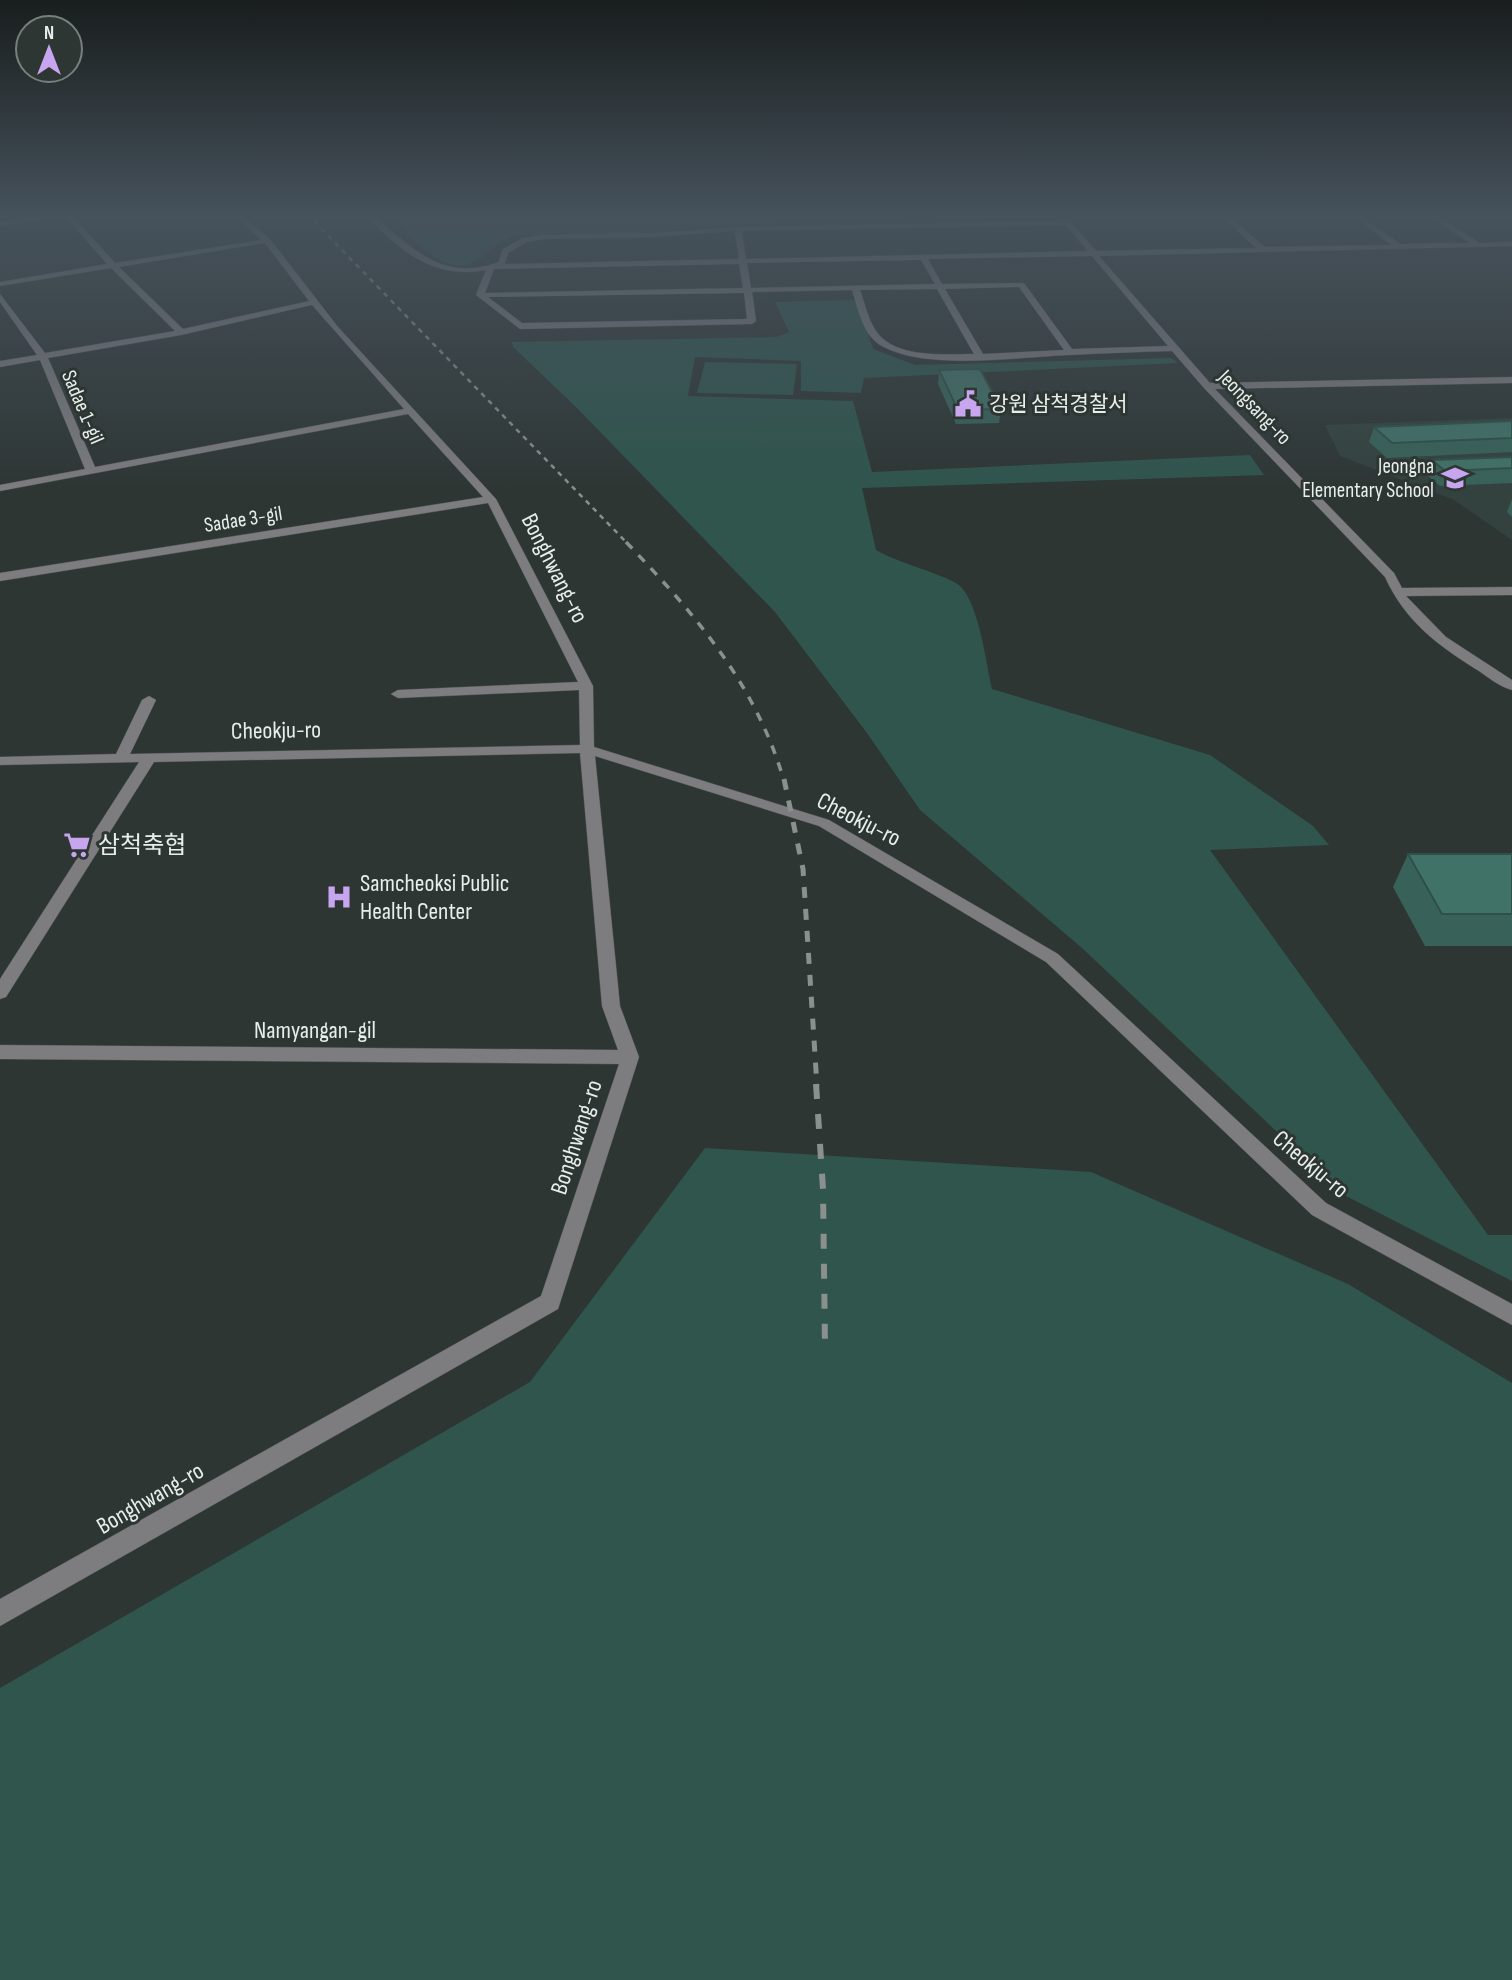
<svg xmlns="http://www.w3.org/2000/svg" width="1512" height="1980" font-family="'Sofia Sans Condensed','Noto Sans KR',sans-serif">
  <rect width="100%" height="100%" fill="#2e3634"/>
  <!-- built -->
  <path fill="#33423f" d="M1512,418v122l-58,-40 -114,-44 -15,-31z"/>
  <!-- green -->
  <path fill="#2f554d" d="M390,214h414l-38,12 -72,1 -64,8h-115c-16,5 -22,15 -36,24 -35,24 -68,-24 -89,-45z
    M857,300l16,49 42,16 256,-7 7,5 -314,15 -3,15 -60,-2v-30l-106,-4 -7,39 165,5 19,71 378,-17 14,20 -402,13 14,62c19,12 74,26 84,36 19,18 26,77 32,103l218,66 103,71 16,19 -119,5 278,385h24v46l-168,-86 -262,-247 -162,-138 -53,-77 -92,-121 -199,-205 -63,-60 -1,-5 264,-5 13,-5 -14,-30z
    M705,362l92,2 -4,31 -96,-2z
    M705,1148l386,24 257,112 164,99v597h-1512v-292l530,-306z"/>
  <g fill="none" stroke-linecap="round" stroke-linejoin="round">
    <!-- minor casing -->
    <g stroke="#4c5351" stroke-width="1">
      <path id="minor" d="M53,214h18l44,49 146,-23 -28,-26h7l30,25 68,88 158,172 97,187 1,61 235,73 229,134 268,249 186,101v21l-200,-110 -266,-253 -227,-136 -224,-70 25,250 19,51 -81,252 -558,317v-27l541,-303 78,-232 -619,-5v-14l618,5 -16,-44 -22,-253 -426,9 -148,235 -6,2v-20l139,-217 -139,3v-8l116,-3 26,-54 7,-4 7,4 -26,54 450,-9 -1,-55 -181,8 -7,-4 7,-4 180,-8 -90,-179 -488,78v-8l483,-76 -75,-83 -408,77v-6l85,-16 -45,-109 -40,7v-6l37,-6 -37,-53v-8l45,59 130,-22 -64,-63 -111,18v-4l107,-18 -42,-48 -65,10v-4zM265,243l44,58 -126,28 -64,-62zM312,305l92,104 -309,58 -47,-109 133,-23z
        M365,214h7c41,34 69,69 127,48l3,-12 20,-12 22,-3 107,-2 87,-6 324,-6 -5,-7h7l32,37 160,-3 -37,-34h7l39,33 126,-2 -40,-31h7l42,30 70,-1 -44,-29h8l46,29 32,-1v4l-413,10 111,127 302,-6v6l-297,6 179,184 8,15 110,-1v8l-106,1 40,41 66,43v10c-12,-3 -23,-12 -33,-19 -42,-26 -74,-50 -94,-94l-181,-189 -32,-37c-34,1 -68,2 -103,4 -50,2 -143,16 -187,-9 -19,-10 -24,-37 -30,-56l-100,2 4,29 -4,3 -232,5 -44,-34 10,-25c-52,10 -88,-20 -121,-56zM1066,225l22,26 -342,8 -4,-28zM735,231l4,28 -234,5 3,-11 19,-11 17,-3 107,-2zM1092,256l76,90 -96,3 -48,-66 -82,1 -14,-25zM921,260l14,24 -184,4 -4,-25zM739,264l4,24 -258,5 9,-24zM1019,287l45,63 -81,4 -38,-65zM937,289l37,65c-29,0 -79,5 -98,-23 -8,-12 -11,-27 -16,-41zM744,293l3,26 -225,4 -34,-26z"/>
    </g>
    <!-- minor -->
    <use href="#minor" fill="#7d7c7f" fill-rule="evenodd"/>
    <!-- rail-far3 -->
    <path stroke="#89908e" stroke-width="2.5" stroke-dasharray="5 5" stroke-linecap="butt" d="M307,214l320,329"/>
    <!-- rail-far2 -->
    <path stroke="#89908e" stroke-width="3.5" stroke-dasharray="9 9" stroke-linecap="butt" d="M626,542c68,71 130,142 158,239"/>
    <!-- rail-far1 -->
    <path stroke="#89908e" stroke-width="5" stroke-dasharray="11 11" stroke-linecap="butt" d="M784,779l19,90 14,217"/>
    <!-- rail -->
    <path stroke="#89908e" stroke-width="6" stroke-dasharray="15 15" stroke-linecap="butt" d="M816,1084l7,105 2,158"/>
  </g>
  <!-- wall -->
  <path fill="#386259" d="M939,370l62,39 -2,14 -43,1 -18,-40z
    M1512,421v31l-125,6 -18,-16 5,-15z
    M1512,457v26l-72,3 -13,-11 5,-15z
    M1512,499v18l-5,-5z
    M1408,854h104v92h-87l-32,-59z"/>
  <!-- building -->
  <path fill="#417267" stroke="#2e5048" stroke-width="2" d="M980,369l21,40 -43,1 -19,-40z
    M1512,421v17l-120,5 -18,-16z
    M1512,457v11l-67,3 -13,-11z
    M1408,854h104v60h-70z"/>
  <!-- sky -->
  <linearGradient id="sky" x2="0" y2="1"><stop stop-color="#191e1d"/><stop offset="0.44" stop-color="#46525c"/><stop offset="1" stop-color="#46525c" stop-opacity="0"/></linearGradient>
  <rect width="1512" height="491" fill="url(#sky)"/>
  <!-- icons -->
  <defs>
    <g id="civic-bare" transform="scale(2.1)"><path d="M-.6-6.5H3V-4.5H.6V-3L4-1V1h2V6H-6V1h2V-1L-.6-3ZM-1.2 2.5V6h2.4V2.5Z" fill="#c7a6ef" stroke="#2e3634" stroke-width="2.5" paint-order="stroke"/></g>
    <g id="school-bare" transform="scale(2.1)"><path d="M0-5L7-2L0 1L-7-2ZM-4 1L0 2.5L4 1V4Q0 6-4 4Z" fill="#c7a6ef" stroke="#2e3634" stroke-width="2.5" paint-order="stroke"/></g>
    <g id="supermarket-bare" transform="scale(2.1)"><path d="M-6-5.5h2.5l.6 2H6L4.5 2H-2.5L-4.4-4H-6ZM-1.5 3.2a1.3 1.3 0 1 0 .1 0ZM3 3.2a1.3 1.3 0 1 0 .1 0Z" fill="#c7a6ef" stroke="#2e3634" stroke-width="2.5" paint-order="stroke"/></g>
    <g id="hospital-bare" transform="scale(2.1)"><path d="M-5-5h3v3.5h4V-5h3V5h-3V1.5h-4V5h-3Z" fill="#c7a6ef" stroke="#2e3634" stroke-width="2.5" paint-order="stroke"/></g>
  </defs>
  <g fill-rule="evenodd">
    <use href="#civic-bare" x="968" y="404"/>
    <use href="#school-bare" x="1455" y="478"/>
    <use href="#supermarket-bare" x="77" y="845"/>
    <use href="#hospital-bare" x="339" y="897"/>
  </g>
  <g text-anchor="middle" stroke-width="6" stroke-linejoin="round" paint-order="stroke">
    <!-- far-poi labels -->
    <g font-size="21" fill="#e8eeec" stroke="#2e3634" text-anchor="start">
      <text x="989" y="411">강원 삼척경찰서</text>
      <text x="1434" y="473" text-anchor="end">Jeongna<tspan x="1434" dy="24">Elementary School</tspan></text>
    </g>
    <!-- far-street labels -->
    <g font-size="21" fill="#e8eeec" stroke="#2e3634">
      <text transform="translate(83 407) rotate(67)" y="7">Sadae 1-gil</text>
      <text transform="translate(1255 407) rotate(46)" y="7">Jeongsang-ro</text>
      <text transform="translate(243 519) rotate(-9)" y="7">Sadae 3-gil</text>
    </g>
    <!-- street labels -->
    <g font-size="24" fill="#e8eeec" stroke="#2e3634">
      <text transform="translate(555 568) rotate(63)" y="8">Bonghwang-ro</text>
      <text transform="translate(276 730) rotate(-1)" y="8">Cheokju-ro</text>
      <text transform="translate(859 819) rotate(27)" y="8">Cheokju-ro</text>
      <text x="315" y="1038">Namyangan-gil</text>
      <text transform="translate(576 1137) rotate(-72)" y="8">Bonghwang-ro</text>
      <text transform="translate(1311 1164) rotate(40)" y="8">Cheokju-ro</text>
      <text transform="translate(150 1498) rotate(-30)" y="8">Bonghwang-ro</text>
    </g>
    <!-- poi labels -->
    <g font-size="24" fill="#e8eeec" stroke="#2e3634" text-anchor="start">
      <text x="98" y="853">삼척축협</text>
      <text x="360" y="891">Samcheoksi Public<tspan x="360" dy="28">Health Center</tspan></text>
    </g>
  </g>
  <!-- north arrow -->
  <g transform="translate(49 49)"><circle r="33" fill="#2e3634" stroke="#78807e" stroke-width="2"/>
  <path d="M0-5L12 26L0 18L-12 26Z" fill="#c7a6ef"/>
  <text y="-10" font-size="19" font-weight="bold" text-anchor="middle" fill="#e8eeec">N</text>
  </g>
</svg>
